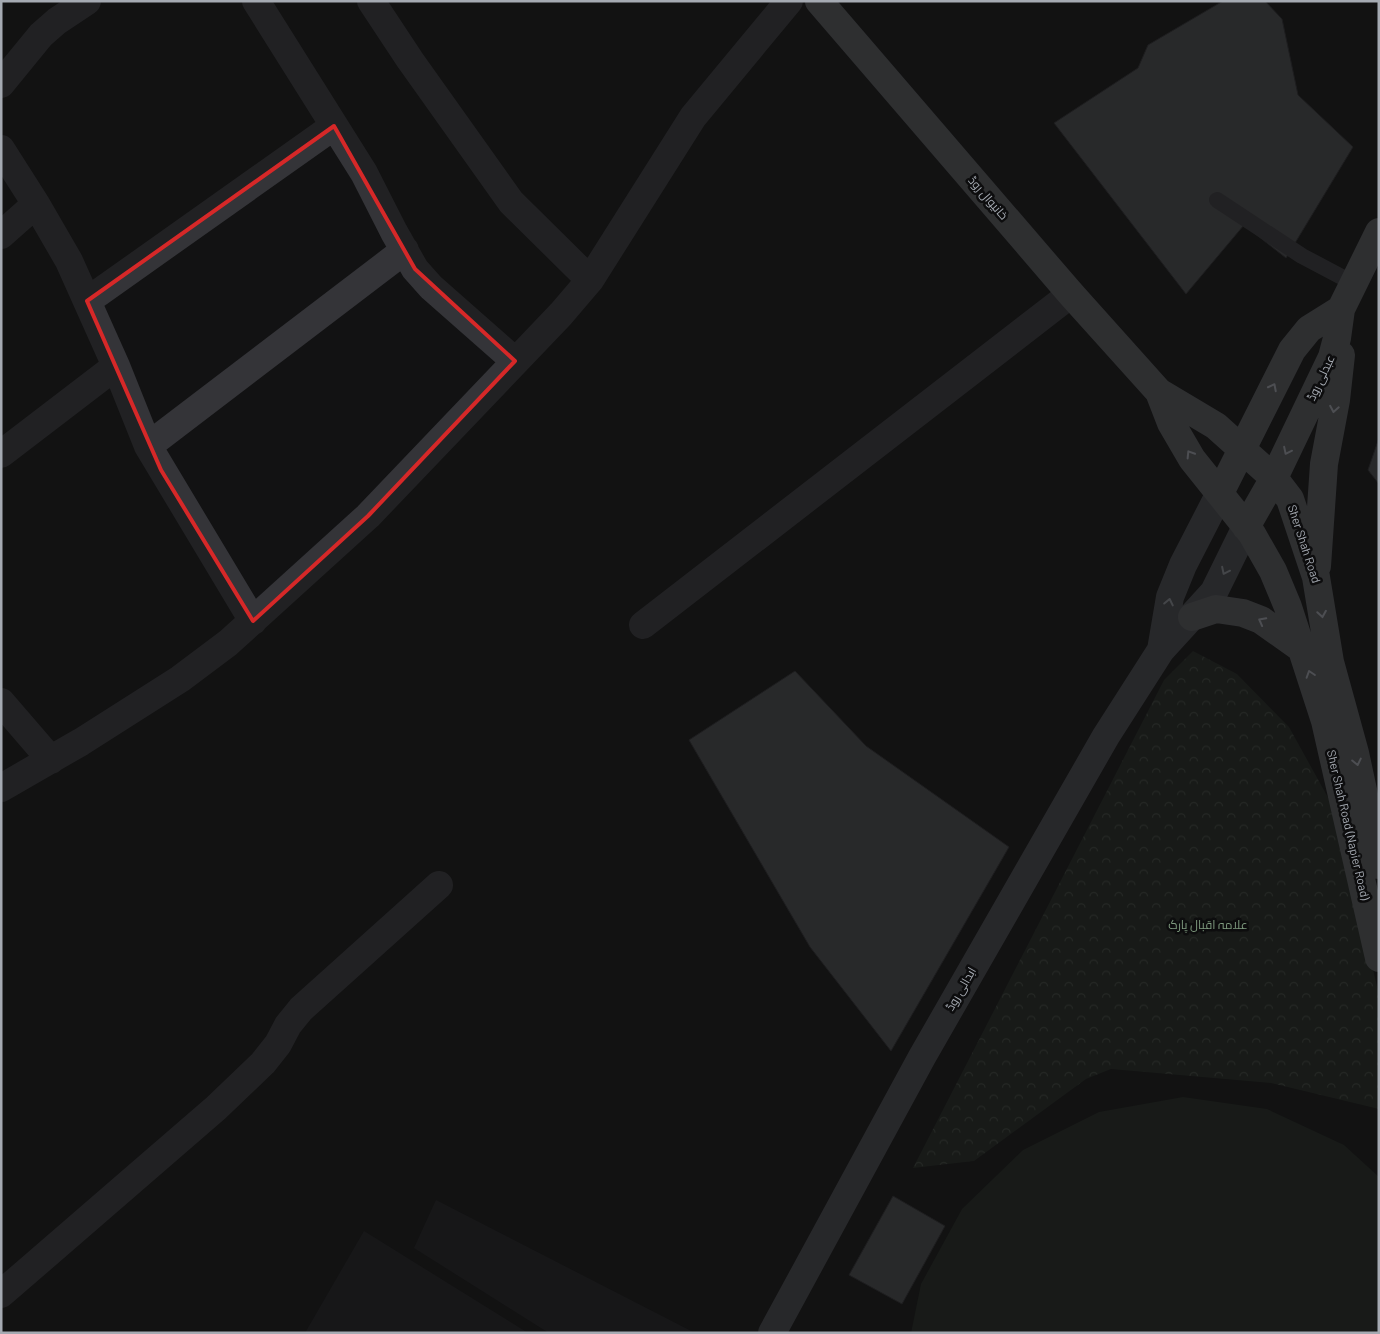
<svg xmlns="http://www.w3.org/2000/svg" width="1380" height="1334" font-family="Barlow,Cairo,sans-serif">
  <defs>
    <pattern id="park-crowns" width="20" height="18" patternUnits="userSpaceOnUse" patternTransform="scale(1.25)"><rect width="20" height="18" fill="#1f251f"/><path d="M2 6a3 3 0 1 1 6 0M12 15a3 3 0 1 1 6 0" fill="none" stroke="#3d423d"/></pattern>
  </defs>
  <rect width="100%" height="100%" fill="#121213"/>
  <!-- built -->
  <path fill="#1e1e20" d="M436,1200l259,133h-146l-135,-85z
    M364,1231l164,102h-223z"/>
  <!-- park -->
  <path fill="url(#park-crowns)" d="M1193,651l44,23 52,53 47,85 43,183v114l-108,-26 -160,-14 -25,10 -112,82 -61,7 251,-488z"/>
  <!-- pitch -->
  <path fill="#1f251f" d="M1183,1097l84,12 77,36 35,32v156h-468l10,-49 41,-75 61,-59 76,-38z"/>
  <!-- building -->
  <path fill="#444548" stroke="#2c2c2f" d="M1223,1h42l17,18 16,76 55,52 -67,111 -42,-33 -58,69 -132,-171 84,-55 10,-23z
    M1379,438v46l-11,-14z
    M795,671l71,75 143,101 -118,204 -81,-104 -121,-207z
    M893,1196l52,30 -43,78 -53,-29z"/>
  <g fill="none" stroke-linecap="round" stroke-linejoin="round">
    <!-- lane -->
    <path stroke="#343438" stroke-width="16" d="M1217,200l85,56 51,27"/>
    <!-- street -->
    <path stroke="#343438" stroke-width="28" d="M256,1l108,172 30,59 21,37 16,18 84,74
      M371,1l39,59 101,142 79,78
      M1,84l40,-49 16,-14 30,-20
      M1,149l35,55 33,57 47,105 32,80 105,175
      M1,235l35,-31
      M87,301l247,-175
      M148,446l257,-196
      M1,454l115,-88
      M643,625l428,-331
      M1,702l50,58
      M1,788l80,-46 99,-63 48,-36 140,-127 193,-202 29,-34 103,-163 96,-116
      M1,1294l215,-186 47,-45 15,-19 10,-19 13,-16 138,-124"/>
    <!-- secondary -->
    <path stroke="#424348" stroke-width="28" d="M1161,650l9,-53 13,-32 37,-72
      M772,1333l150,-276 184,-321 55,-86 53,-58 32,-65"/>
    <!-- primary -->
    <path stroke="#505256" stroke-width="28" d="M819,1l252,293 88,98 57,34 58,52 16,21 26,78 14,85 25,91 24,112
      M1159,392l12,31 21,36 60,75 21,37 15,36 37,114 54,237
      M1220,493l72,-143 17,-21 32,-20
      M1246,527l28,-49 58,-121 5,-19 4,-29 38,-77
      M1317,566l7,-102 12,-64 5,-45
      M1192,617l24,-8 27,4 18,7 41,29"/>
  </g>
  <!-- one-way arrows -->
  <defs><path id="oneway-chevron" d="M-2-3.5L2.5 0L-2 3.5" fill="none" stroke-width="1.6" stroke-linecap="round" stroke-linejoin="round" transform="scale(1.25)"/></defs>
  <g stroke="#9498a0">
    <use href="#oneway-chevron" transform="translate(1273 387) rotate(-63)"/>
    <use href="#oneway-chevron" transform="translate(1334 409) rotate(100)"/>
    <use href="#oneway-chevron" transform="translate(1287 451) rotate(116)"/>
    <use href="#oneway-chevron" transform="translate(1190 454) rotate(-122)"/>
    <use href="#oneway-chevron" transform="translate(1322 614) rotate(81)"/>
    <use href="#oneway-chevron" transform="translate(1262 621) rotate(-152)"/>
    <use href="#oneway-chevron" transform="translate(1310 674) rotate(-108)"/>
    <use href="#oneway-chevron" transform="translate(1357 762) rotate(78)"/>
  </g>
  <g stroke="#82868d">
    <use href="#oneway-chevron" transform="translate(1225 571) rotate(116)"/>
    <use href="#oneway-chevron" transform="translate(1169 602) rotate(-78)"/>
  </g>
  <!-- marked area -->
  <path d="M0 0H1380V1334H0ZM334,126l81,143 100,92 -147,155 -115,105 -92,-151 -74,-169z" fill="#121213" fill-opacity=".55" fill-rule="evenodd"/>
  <path fill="none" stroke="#d62828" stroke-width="4" stroke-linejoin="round" d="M334,126l81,143 100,92 -147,155 -115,105 -92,-151 -74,-169z"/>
  <g text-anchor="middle" stroke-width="5" stroke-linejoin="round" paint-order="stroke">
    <!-- street labels -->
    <g font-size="12" fill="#a5aab2" stroke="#0d0d0e">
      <text transform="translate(988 198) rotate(49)" y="4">خانیوال روڈ</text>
      <text transform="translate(1321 378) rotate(-65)" y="4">عبدلی روڈ</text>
      <text transform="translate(1304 544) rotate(72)" y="4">Sher Shah Road</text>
      <text transform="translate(1348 825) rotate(77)" y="4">Sher Shah Road (Napier Road)</text>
      <text transform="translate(961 989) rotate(-60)" y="4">ابدالی روڈ</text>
    </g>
    <!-- park labels -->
    <g font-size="12" fill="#7f9b7f" stroke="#0d0d0e">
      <text x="1208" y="929">علامہ اقبال پارک</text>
    </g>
  </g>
  <!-- border -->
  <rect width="1380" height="1334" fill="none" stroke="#a5aab2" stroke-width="5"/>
</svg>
